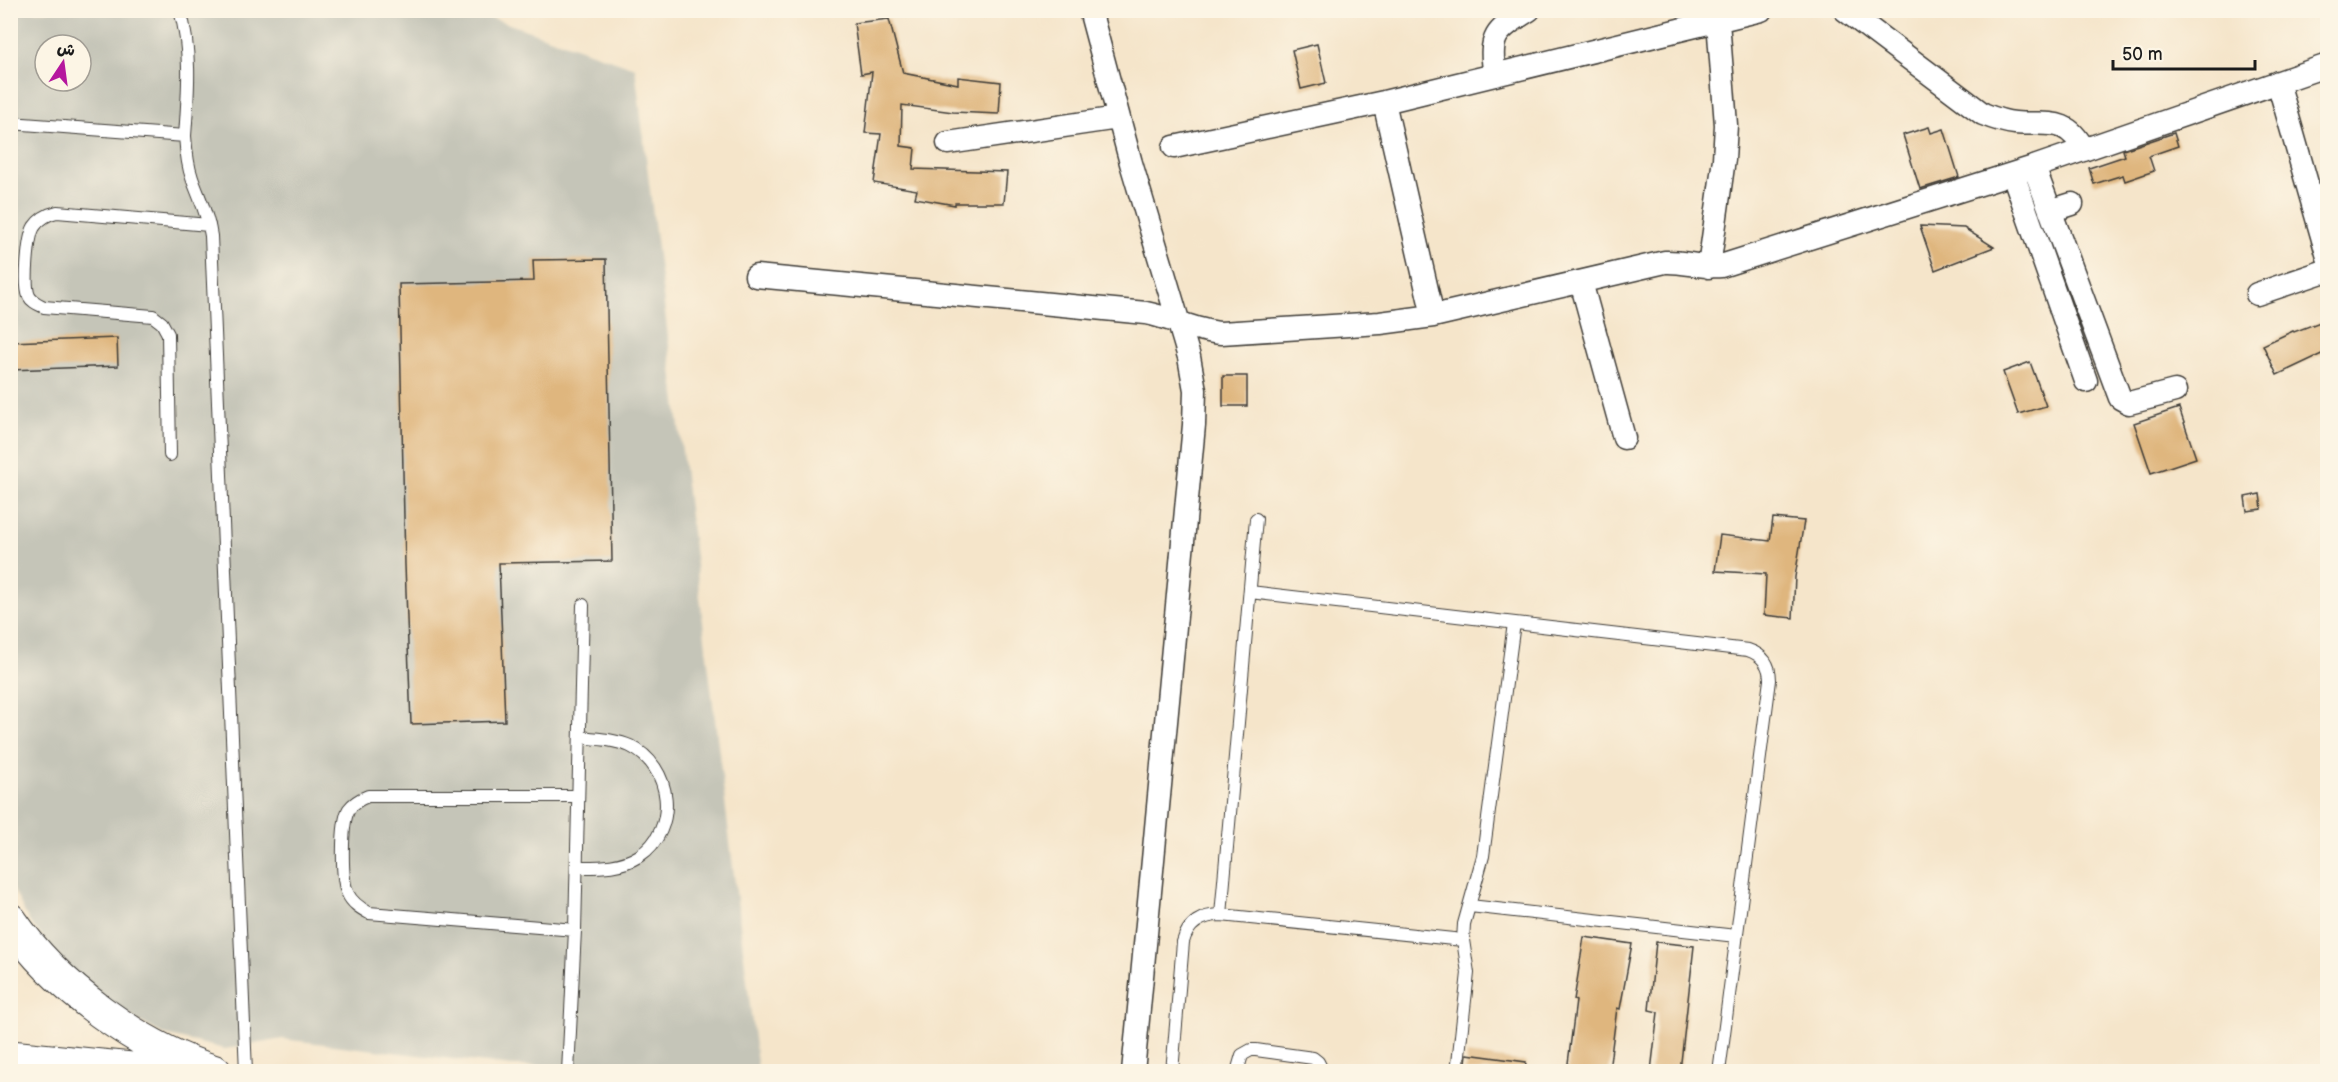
<svg xmlns="http://www.w3.org/2000/svg" width="2338" height="1082" font-family="'Balsamiq Sans','Playpen Sans Arabic',sans-serif">
  <rect width="100%" height="100%" fill="#fcf5e5"/>
  <filter id="ink" filterUnits="userSpaceOnUse"><feTurbulence type="fractalNoise" baseFrequency=".0167" numOctaves="2"/><feDisplacementMap in="SourceGraphic" scale="12" xChannelSelector="R" yChannelSelector="G"/><feConvolveMatrix kernelMatrix="1 2 1 2 8 2 1 2 1" color-interpolation-filters="sRGB"/></filter>
  <filter id="wash" filterUnits="userSpaceOnUse"><feTurbulence type="fractalNoise" baseFrequency=".008" numOctaves="4" result="noise"/><feDisplacementMap in="SourceGraphic" scale="24" xChannelSelector="R" yChannelSelector="G"/><feGaussianBlur stdDeviation="1.35" result="paint"/><feColorMatrix in="noise" values="0 0 0 0 0 0 0 0 0 0 0 0 0 0 0 0 0 1.4 0 .05"/><feComposite in="paint" operator="in"/></filter>
  <g filter="url(#wash)">
    <rect width="100%" height="100%" fill="#f5e5ca"/>
    <!-- industrial -->
    <path fill="#c5c5b8" fill-rule="evenodd" d="M10,11h462l163,57 123,1003 -150,1v-5l-96,-1 -230,-27 -57,10 -60,-14 -50,-26 -42,-36 -44,-52 -19,-38zM45,45h36v36h-36z"/>
    <g id="blocks">
      <!-- building -->
      <path fill="#dfb67e" d="M889,19l14,54 55,11v-7l43,5 -2,32 -46,-2 -51,-7 -1,41 14,2 -2,21 94,3 -3,31h-49v2l-40,-7 2,-8 -43,-7 7,-49 -16,-1 7,-61 -11,2 -7,-51z
        M1317,44l9,39 -25,6 -9,-39z
        M1929,127l2,6 13,-4 15,48 -39,12 -17,-54z
        M2174,133l4,13 -29,10 5,15 -29,10 -2,-6 -29,9 -5,-16 36,-12 -2,-6z
        M1920,226l44,2 30,19 -59,23z
        M606,259l6,302 -113,2 6,158 -94,3 -6,-159 -6,-281 135,-3 -1,-21z
        M2328,319v32l-51,24 -14,-30 30,-14 1,1z
        M117,338l1,28 -108,4v-28z
        M2030,362l16,44 -28,8 -15,-42z
        M1223,376h24v30h-24z
        M2179,408l17,50 -45,15 -17,-50z
        M2260,494l2,15 -15,2 -2,-14z
        M1773,518l31,3 -9,56 -2,41 -29,-3 2,-41 -51,-3 5,-36 50,6z
        M1584,937l48,7 -12,65 -3,-1 -8,63h-42l9,-70 -2,-1z
        M1656,942l38,4 -14,125h-29l7,-59 -9,-2z
        M1467,1054l59,8 -1,9h-60z"/>
    </g>
  </g>
  <g filter="url(#ink)">
    <use href="#blocks" fill-opacity="0" stroke="#3d3a36" stroke-width="1.5"/>
    <g fill="none" stroke-linecap="round" stroke-linejoin="round">
      <!-- service casing -->
      <g stroke="#3d3a36" stroke-width="14">
        <path id="service" d="M10,123l175,13c3,-42 7,-84 -5,-126
          M185,136c1,14 2,28 7,42 7,20 16,36 19,58l35,836
          M170,455l-2,-121 -6,-11 -9,-7 -109,-9c-6,-3 -12,-5 -15,-11 -5,-11 -1,-59 5,-69 6,-9 14,-13 23,-15l152,13
          M1250,592l498,58c15,5 22,15 22,30l-51,392
          M577,867c21,0 43,1 62,-11 41,-27 33,-90 -9,-110 -15,-7 -34,-7 -50,-9
          M1470,906l266,30
          M1221,915l35,-396
          M575,930l-206,-17c-9,-5 -17,-10 -21,-19 -7,-13 -7,-72 1,-85 5,-7 11,-10 19,-13h210
          M568,1072l7,-142 8,-325
          M1172,1072l11,-130c5,-19 19,-27 38,-27l242,25
          M1237,1072l5,-17 9,-5h5l57,8 5,4 5,10
          M1457,1072l11,-99 -5,-33 1,-16 19,-68 31,-233"/>
      </g>
      <!-- minor casing -->
      <g stroke="#3d3a36" stroke-width="25">
        <path id="minor" d="M1090,10l41,153 58,194 6,33 -1,35 -61,647
          M1845,10l138,104c10,4 20,8 32,9 32,3 51,-8 69,27
          M1495,75c-7,-40 1,-44 34,-65
          M2278,82l50,175
          M1384,102l49,214
          M948,143l170,-25
          M1174,147l210,-45 377,-92
          M2034,167l86,231 9,5 46,-12
          M2013,174l73,207
          M2050,211l22,-7
          M1709,267l15,-108 2,-34 -8,-104
          M756,276l390,37c26,5 49,18 75,20l159,-10 53,-7 232,-54c19,-1 36,6 56,4l313,-99 294,-102
          M1581,282l43,156
          M2257,294l71,-24"/>
      </g>
      <!-- trunk casing -->
      <g stroke="#3d3a36" stroke-width="35">
        <path id="trunk" d="M10,920c46,67 128,127 205,152
          M10,1057l152,15"/>
      </g>
      <!-- service -->
      <use href="#service" stroke="#fff" stroke-width="12"/>
      <!-- minor -->
      <use href="#minor" stroke="#fff" stroke-width="22"/>
      <!-- trunk -->
      <use href="#trunk" stroke="#fff" stroke-width="33"/>
    </g>
  </g>
  <!-- margin -->
  <rect width="2338" height="1082" fill="none" stroke="#fcf5e5" stroke-width="36"/>
  <!-- north arrow -->
  <g transform="translate(63 63) rotate(13)"><circle r="28" fill="#fcf5e5" stroke="#a29e95" stroke-width="1.5"/>
  <path d="M0-4.5L10 22L0 15L-10 22Z" fill="#b5179e"/>
  <text y="-9" font-size="16" font-weight="bold" text-anchor="middle" fill="#1c1c1c">ش</text>
  </g>
  <!-- scale -->
  <path d="M2113 60v9h142v-9" fill="none" stroke="#1c1c1c" stroke-width="3"/>
  <text x="2122" y="60" font-size="18" fill="#1c1c1c" stroke="#fcf5e5" stroke-width="4.5" paint-order="stroke">50 m</text>
</svg>
